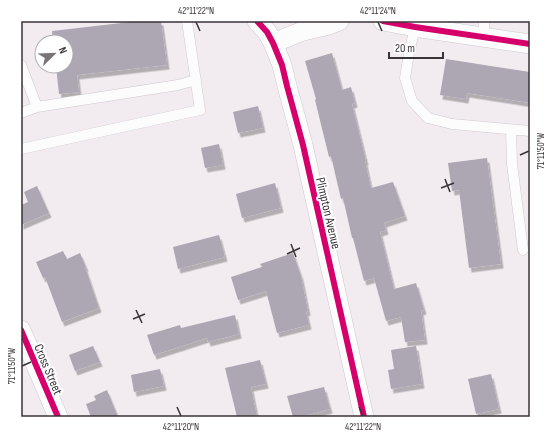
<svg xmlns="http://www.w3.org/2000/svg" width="551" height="438" font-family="'Sofia Sans Condensed',sans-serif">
  <defs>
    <filter id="shadow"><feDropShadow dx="2.5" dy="4.5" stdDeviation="0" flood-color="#0004"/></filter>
  </defs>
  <rect width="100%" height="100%" fill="#f2ecf1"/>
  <!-- building -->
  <path fill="#ada7b3" filter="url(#shadow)" d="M139,21h22l6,44 -90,10 2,17 -20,2 -3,-28h10v-24h-13l-1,-11z
    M332,53l10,37 9,-3 4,16 -3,1 14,57h-1l6,27 22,-6 12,34 -21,7 2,7 -6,2 14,57 22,-6 8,27 -3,1 4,29 -20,2 -4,-25 -15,4 -12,-43 -10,3 -11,-43h-1l-9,-40 -2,1 -10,-43 -2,1 -14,-57 1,-1 -11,-38z
    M446,59l84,13v31l-63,-10 -1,6 -26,-4z
    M258,106l5,22 -25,5 -5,-21z
    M219,144l4,21 -18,3 -4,-20z
    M487,158l14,106 -32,4 -10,-78 -7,1 -4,-28z
    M275,183l6,25 -39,10 -6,-24z
    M37,186l12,27 -28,12v-20l7,-3 -4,-10z
    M219,235l6,22 -47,12 -5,-22z
    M63,251l4,8 13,-6 6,14h-1l14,41 -37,14 -17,-45 -2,1 -7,-16z
    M293,253l8,23 7,35 -2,1 3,13 -32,8 -11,-42 -28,9 -7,-23 31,-10 -2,-3z
    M235,315l4,19 -31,8 -1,-4 -53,17 -7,-20 33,-10 1,3z
    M93,346l7,16 -25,9 -6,-16z
    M416,346l6,38 -31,5 -3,-19 6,-1 -3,-19z
    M260,360l6,24 -15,3 6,30h-20l-12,-49z
    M160,369l4,17 -30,6 -3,-17z
    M491,374l8,35 -23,5 -8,-35z
    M324,387l6,22 -30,8h-7l-6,-21z
    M107,390l11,27h-27l-5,-13 10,-4 -2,-4z"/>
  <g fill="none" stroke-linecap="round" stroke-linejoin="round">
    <!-- service casing -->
    <g stroke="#cdc8cc" stroke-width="11">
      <path id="service" d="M415,27l-6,26 -4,25 7,23 16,17 24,6 78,7
        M484,37v-16
        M21,65l16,42
        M21,113l16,-6 141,-22 18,-5
        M511,130l1,34 11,86
        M21,149l179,-39 -13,-89"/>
    </g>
    <!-- minor casing -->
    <g stroke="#cdc8cc" stroke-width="20">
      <path id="minor" d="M257,21l10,11 6,11 9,22 5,21 16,59 61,272
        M383,21l32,6 115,17
        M273,43l30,-12 26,-6 10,-4
        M21,330l37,87"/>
    </g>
    <!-- service -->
    <use href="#service" stroke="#fdfcfd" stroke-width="10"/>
    <!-- minor -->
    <use href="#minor" stroke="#fdfcfd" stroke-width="19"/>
    <!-- cycleway casing -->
    <g stroke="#fff" stroke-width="8">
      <path id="cycleway" d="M257,21l10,11 6,11 9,22 5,21 16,59 61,272
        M383,21l32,6 115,17
        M21,330l37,87"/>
    </g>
    <!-- cycleway -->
    <use href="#cycleway" stroke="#d6006c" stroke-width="6"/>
  </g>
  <!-- ticks -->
  <path fill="none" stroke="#383337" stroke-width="1.5" d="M196,22l4,9M378,22l4,9M520,155l9,-4M445,179l5,13M441,188l13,-5M291,244l5,13M287,254l13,-6M136,310l6,13M133,319l12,-5M22,366l9,-4M177,407l4,9M359,407l4,9"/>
  <g text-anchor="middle" stroke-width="4" stroke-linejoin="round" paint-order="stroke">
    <!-- street labels -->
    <g font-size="13" fill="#383337" stroke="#fff">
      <text transform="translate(329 213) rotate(77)" y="5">Plimpton Avenue</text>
      <text transform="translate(49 369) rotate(67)" y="5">Cross Street</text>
    </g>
  </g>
  <!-- border -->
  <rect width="551" height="438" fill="none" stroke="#ffffff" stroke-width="44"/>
  <!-- north arrow -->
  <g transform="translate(54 54) rotate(67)"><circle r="19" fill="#ffffff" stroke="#afadaf"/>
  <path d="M0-3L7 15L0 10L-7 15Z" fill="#797478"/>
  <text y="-6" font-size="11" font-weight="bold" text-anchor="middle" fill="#383337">N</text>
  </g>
  <!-- scale -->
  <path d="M389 52v6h54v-6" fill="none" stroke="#383337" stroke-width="2"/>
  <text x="395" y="52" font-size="12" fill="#383337" stroke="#ffffff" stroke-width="3" paint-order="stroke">20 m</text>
  <rect x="22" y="22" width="507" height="394" fill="none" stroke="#383337" stroke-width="1.5"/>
  <g font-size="10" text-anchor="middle" fill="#383337">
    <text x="196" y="14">42°11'22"N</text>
    <text x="378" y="14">42°11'24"N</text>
    <text transform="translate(540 151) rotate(-90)" y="4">71°11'50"W</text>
    <text transform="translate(11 366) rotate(-90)" y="4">71°11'50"W</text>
    <text x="181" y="430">42°11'20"N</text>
    <text x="363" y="430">42°11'22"N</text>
  </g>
</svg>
